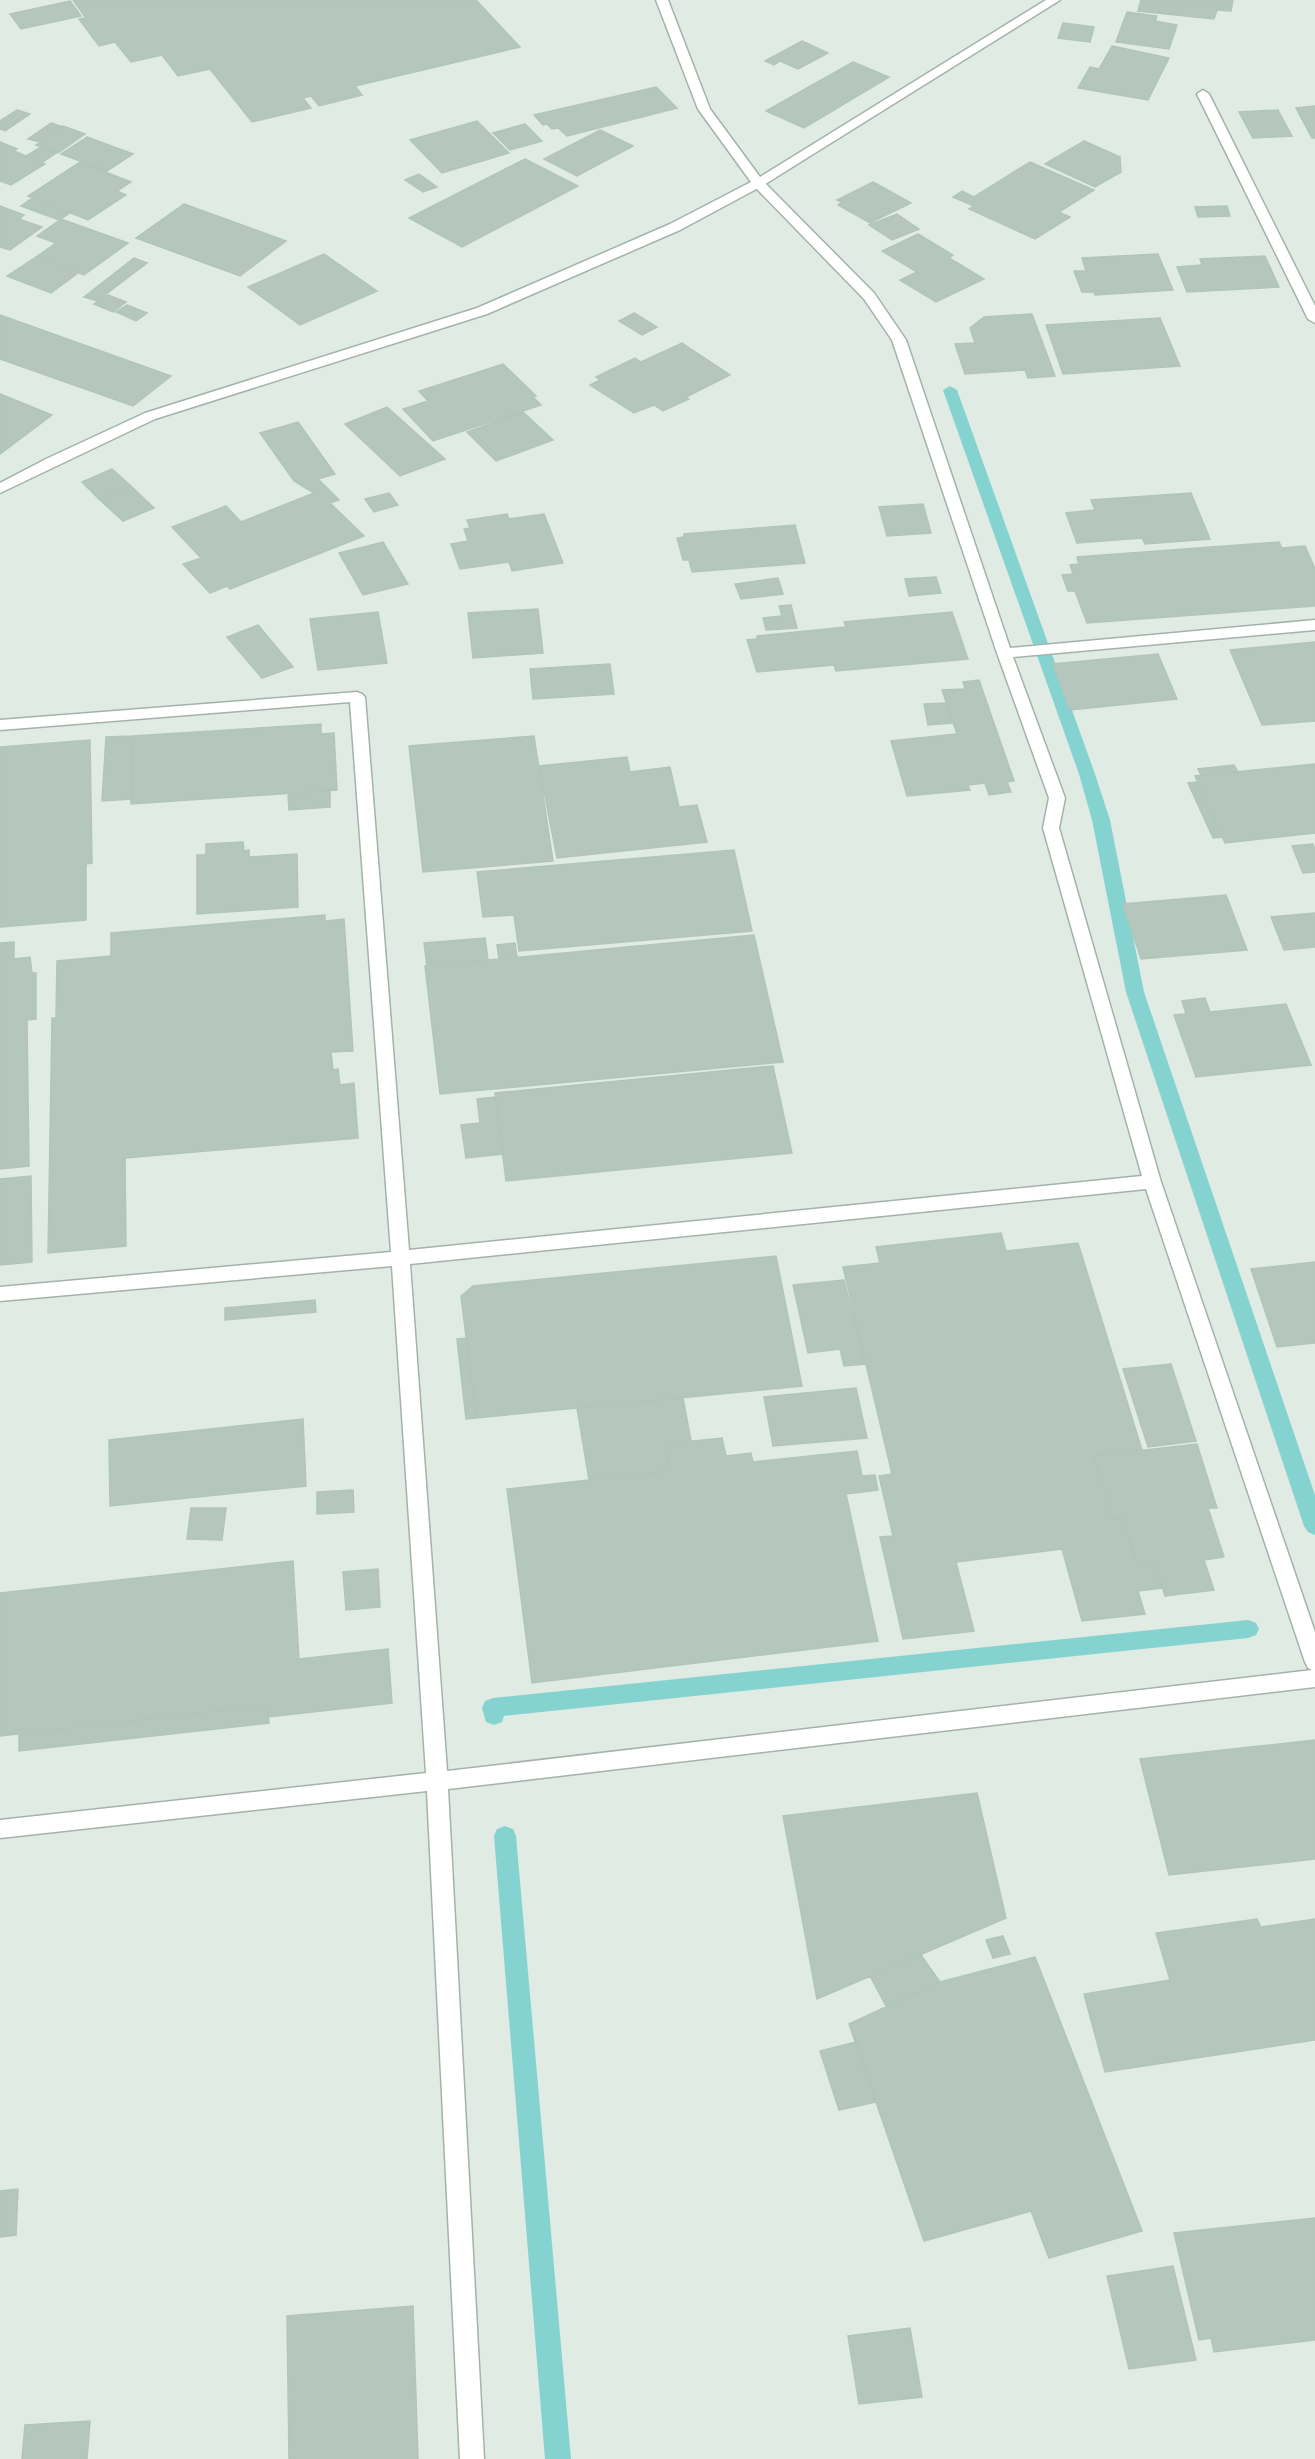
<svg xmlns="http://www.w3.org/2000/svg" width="1315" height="2459" font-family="Commissioner,sans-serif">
  <rect width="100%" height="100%" fill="#e0ebe4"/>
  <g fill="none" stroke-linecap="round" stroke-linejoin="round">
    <!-- stream -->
    <path fill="#85d3d1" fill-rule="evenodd" d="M950,386l7,4 138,384 15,46 34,172 171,503v40l-7,-3 -4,-6 -178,-534 -34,-172 -13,-46 -136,-384z
      M1248,1620l8,3 3,6 -3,6 -8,3 -744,78 -2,6 -8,3 -8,-3 -4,-14 3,-7 8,-3z
      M505,1826l8,3 3,7 55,623h-26l-51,-623 3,-7z"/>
  </g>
  <!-- building -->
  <path fill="#b5c6bd" stroke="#b2c5ba" stroke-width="1.5" d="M73,0h403l44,47 -165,39 7,9 -43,11 -8,-10 -8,2 8,10 -59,14 -42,-53 -32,7 -16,-21 -31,7 -16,-20 -16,4 -20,-27 7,-1z
    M1141,0h92l-2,11 -14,-1 -3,9 -76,-8z
    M70,1l11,15 -60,13 -11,-15z
    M1127,12l30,4 -2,5 22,4 -8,24 -53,-7z
    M1063,23l31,4 -4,15 -32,-4z
    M802,41l26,12 -30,16 -18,-8 -6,4 -9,-4z
    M1112,46l57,12 -21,42 -70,-12 12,-21 9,2z
    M853,62l36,15 -85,51 -38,-17z
    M656,87l21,21 -110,28 -9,-8 -6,1 -5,-5 -4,1 -9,-10z
    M1315,106v32h-3l-16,-30z
    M17,110l13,4 -25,17 -5,-2v-8z
    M1278,110l14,26 -39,2 -14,-26z
    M477,121l32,32 -67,20 -32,-33z
    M51,123l12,4 -23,15 -12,-3z
    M525,124l17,17 -32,9 -17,-17z
    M63,126l22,8 -27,19 -22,-8z
    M600,130l33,16 -56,30 -33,-17z
    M87,137l46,17 -26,17 -46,-17z
    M1084,141l36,16 1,15 -26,15 -50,-23z
    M0,142l17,7 -3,2 31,13 -34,21 -11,-4z
    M39,148l17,5 -13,9 -17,-6z
    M525,159l53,27 -116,61 -53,-29z
    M80,162l51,20 -14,9 9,4 -38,25 -60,-24z
    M1030,162l64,28 -35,22 11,5 -35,22 -66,-30 5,-3 -21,-9 9,-6 12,6z
    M419,174l18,13 -14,5 -18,-12z
    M873,182l38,21 -41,20 -32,-18 4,-3 -5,-2z
    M32,198l38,15 -11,7 -38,-14z
    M184,204l102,37 -46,35 -104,-38z
    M0,206l24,9 -5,4 23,8 -32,23 -10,-3z
    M1227,206l3,10 -32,1 -3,-10z
    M897,214l22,15 -27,11 -23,-15z
    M61,219l67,24 -44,32 -48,-18 20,-14 -19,-7z
    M918,234l35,21 -4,3 35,21 -48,23 -36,-22 17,-8 -35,-21z
    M324,254l53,37 -77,34 -52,-38z
    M1158,254l15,36 -78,5 -1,-3h-12l-8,-21h12l-4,-13z
    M1265,256l14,31 -92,5 -10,-25 25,-2 -2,-6z
    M36,257l42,16 -27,20 -44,-17z
    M134,258l13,5 -50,38 -13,-4z
    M108,295l18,7 -13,10 -19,-8z
    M127,305l20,8 -11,8 -20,-9z
    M634,313l23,14 -15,8 -23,-14z
    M1032,314l23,62 -27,2 -3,-8 -60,4 -10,-30 20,-1 -5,-15 14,-11z
    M0,315l171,61 -38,30 -133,-47z
    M1160,318l20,48 -117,8 -17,-49z
    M682,343l48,32 -44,22 3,2 -26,12 -9,-6 -20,8 -44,-28 10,-5 -4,-3 39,-19 6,4z
    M503,364l33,32 -3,1 8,8 -108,36 -30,-32 25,-8 -9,-10z
    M0,394l52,21 -52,39z
    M387,407l58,52 -45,17 -55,-52z
    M523,412l30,28 -57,21 -29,-29z
    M298,422l37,52 -17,5 21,21 -9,3 34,33 -134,53 -3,-3 -17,7 -27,-29 18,-6 -29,-31 54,-21 15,16 73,-29 -20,-12 -34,-48z
    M112,469l19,17 -32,13 -17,-17z
    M131,486l23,22 -31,13 -24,-22z
    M389,493l9,12 -24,7 -9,-13z
    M1191,493l19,46 -65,5 -3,-6 -65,5 -11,-30 29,-3 -4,-10z
    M923,504l8,29 -44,3 -8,-29z
    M507,514l2,5 35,-5 19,49 -51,8 -3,-9 -49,7 -9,-25 17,-3 -4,-12 6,-1 -3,-8z
    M795,525l10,38 -113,9 -3,-12h-6l-6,-22 7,-1v-3z
    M383,542l25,42 -45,11 -24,-42z
    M1279,542l3,6 23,-2 10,23v37l-228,17 -12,-32h-7l-6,-16 11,-1 -3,-9 9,-1 -2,-7z
    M936,577l5,16 -32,3 -4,-17z
    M778,578l5,16 -42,5 -6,-15z
    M791,605l6,23 -31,2 -3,-12 19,-2 -3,-10z
    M538,609l5,44 -70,5 -5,-45z
    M378,612l9,51 -69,7 -8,-51z
    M952,612l16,47 -132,12 -2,-6 -77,7 -10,-32 10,-1v-3l89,-9 -2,-5z
    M258,625l35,42 -31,11 -35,-41z
    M1315,642v79l-53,4 -32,-75z
    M1158,654l19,45 -107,11 -17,-46z
    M610,664l4,30 -81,5 -3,-30z
    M979,680l35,101 -7,1 4,10 -22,3 -4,-12 -17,2 2,5 -63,6 -16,-55 66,-7 -15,-44 23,-1 -2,-7z
    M947,703l6,20 -25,2 -4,-21z
    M321,724v10l13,-1 3,57 -206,14 2,-68z
    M133,736l-1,63 -30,2 4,-64z
    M534,736l19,125 -130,11 -14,-126z
    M90,740l2,123 -6,1v56l-86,7v-180z
    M627,757l3,15 40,-5 9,40 18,-2 10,37 -150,16 -18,-92z
    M1315,764v69l-90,10 -30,-67z
    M1234,765l4,7 -37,3 -3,-6z
    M1198,782l24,55 -9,1 -25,-55z
    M330,791v16l-41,3 -1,-17z
    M243,842l1,9 5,-1v7l48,-3 1,53 -101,7v-59h9v-11z
    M1313,844l2,6v22l-12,1 -11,-27z
    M734,850l18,81 -233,20 -5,-36 -31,2 -6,-45z
    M1226,895l21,55 -106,9 -18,-55z
    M1315,913v34l-31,3 -13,-33z
    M325,915v6l19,-2 9,132 -22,1 2,18 5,-1 2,16 14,-2 4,55 -233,20 1,88 -78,7 4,-235h4l1,-57 54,-5v-23z
    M754,935l29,127 -343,32 -15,-128z
    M485,938l3,22 -61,6 -3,-23z
    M14,942v17l16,-2 2,16h4v46l-9,1 2,146 -29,3v-226z
    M515,943l2,14 -18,2 -2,-14z
    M1205,998l5,14 76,-8 25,61 -115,12 -22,-62 12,-1 -4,-13z
    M773,1066l19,87 -286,28 -11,-88z
    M495,1097l8,57 -37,4 -5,-33 19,-2 -3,-24z
    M31,1176l1,86 -32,3v-86z
    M1001,1233l5,18 72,-8 64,207 -49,6 20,63 10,-1 15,49 17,-3 7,24 -24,3 7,23 -63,7 -20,-72 -106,13 18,69 -71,8 -23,-102 13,-1 -14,-60 13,-2 -49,-207 37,-4 -4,-16z
    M776,1256l26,130 -326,32 -15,-122 12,-10z
    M1315,1262v81l-38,4 -26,-78z
    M844,1280l21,84 -21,2 -4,-17 -32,4 -15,-68z
    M315,1300l1,12 -91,8v-12z
    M467,1338l9,80 -10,1 -9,-80z
    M1171,1364l25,77 -48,6 -25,-78z
    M856,1388l11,50 -94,8 -9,-49z
    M683,1398l8,43 -25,3 4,27 -81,9 -12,-72z
    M303,1419l3,67 -196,20 -1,-66z
    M722,1438l4,18 25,-3 2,9 104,-11 5,25 13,-1 3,15 -32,4 32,147 -346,42 -25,-194 163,-18 -4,-27z
    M1197,1444l20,64h-9l16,49 -20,3 10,30 -49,6 -10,-32 -17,3 -15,-49 -10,1 -20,-63z
    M353,1490l1,22 -37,2v-22z
    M191,1508h35l-4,32 -35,-1z
    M293,1561l6,98 89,-10 4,54 -124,14 -1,-12 -267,31v-143z
    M378,1569l2,38 -34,3 -3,-38z
    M267,1705l2,18 -250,28v-17z
    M1315,1740v119l-146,16 -29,-116z
    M977,1793l29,125 -189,81 -34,-183z
    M1257,1919l4,8 54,-8v121l-210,32 -21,-78 86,-14 -14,-47z
    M1003,1936l7,18 -17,4 -7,-18z
    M921,1955l19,27 -54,24 -16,-30z
    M1035,1957l107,274 -93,27 -18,-47 -107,30 -75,-217 91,-42z
    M856,2042l20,60 -37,8 -19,-59z
    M18,2189l-2,46 -16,2v-46z
    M1315,2218v122l-101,12 -3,-14 -12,2 -25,-107z
    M1173,2266l23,94 -67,9 -22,-93z
    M413,2306l5,153h-129l-2,-143z
    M910,2328l12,69 -63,7 -11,-68z
    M90,2421l-3,38h-65l3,-34z"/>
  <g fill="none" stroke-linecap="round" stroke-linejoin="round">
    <!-- minor casing -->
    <g stroke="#a3b3aa" stroke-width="3">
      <path id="minor" d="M1203,90l6,4 106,212v17l-7,-4 -111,-225z
        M758,179l4,1 112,113 32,47 104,308 305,-28v10l-302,27 52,141 -6,30 102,354 154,450v55l-867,102 36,670h-24l-33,-668 -427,47v-18l426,-47 -34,-507 -392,35v-14l391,-35 -41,-550 -350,28v-10l357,-28 5,2 3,3 44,553 733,-74 -99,-348 6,-30 -52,-145 -105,-313 -28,-41 -110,-113 -2,-3 2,-3zM1146,1189l159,473 3,6 4,2 -865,101 -37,-507z"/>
    </g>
    <!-- tertiary casing -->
    <g stroke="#a3b3aa" stroke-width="3">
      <path id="tertiary" d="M656,0h12l42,109 50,68 286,-177h14l-298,186 -82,44 -193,84 -332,105 -155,74v-10l46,-24 99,-46 332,-105 193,-84 81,-42 -53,-73z"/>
    </g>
    <!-- minor -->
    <use href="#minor" fill="#fff" fill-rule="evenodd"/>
    <!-- tertiary -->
    <use href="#tertiary" fill="#fff" fill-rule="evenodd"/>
  </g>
</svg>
